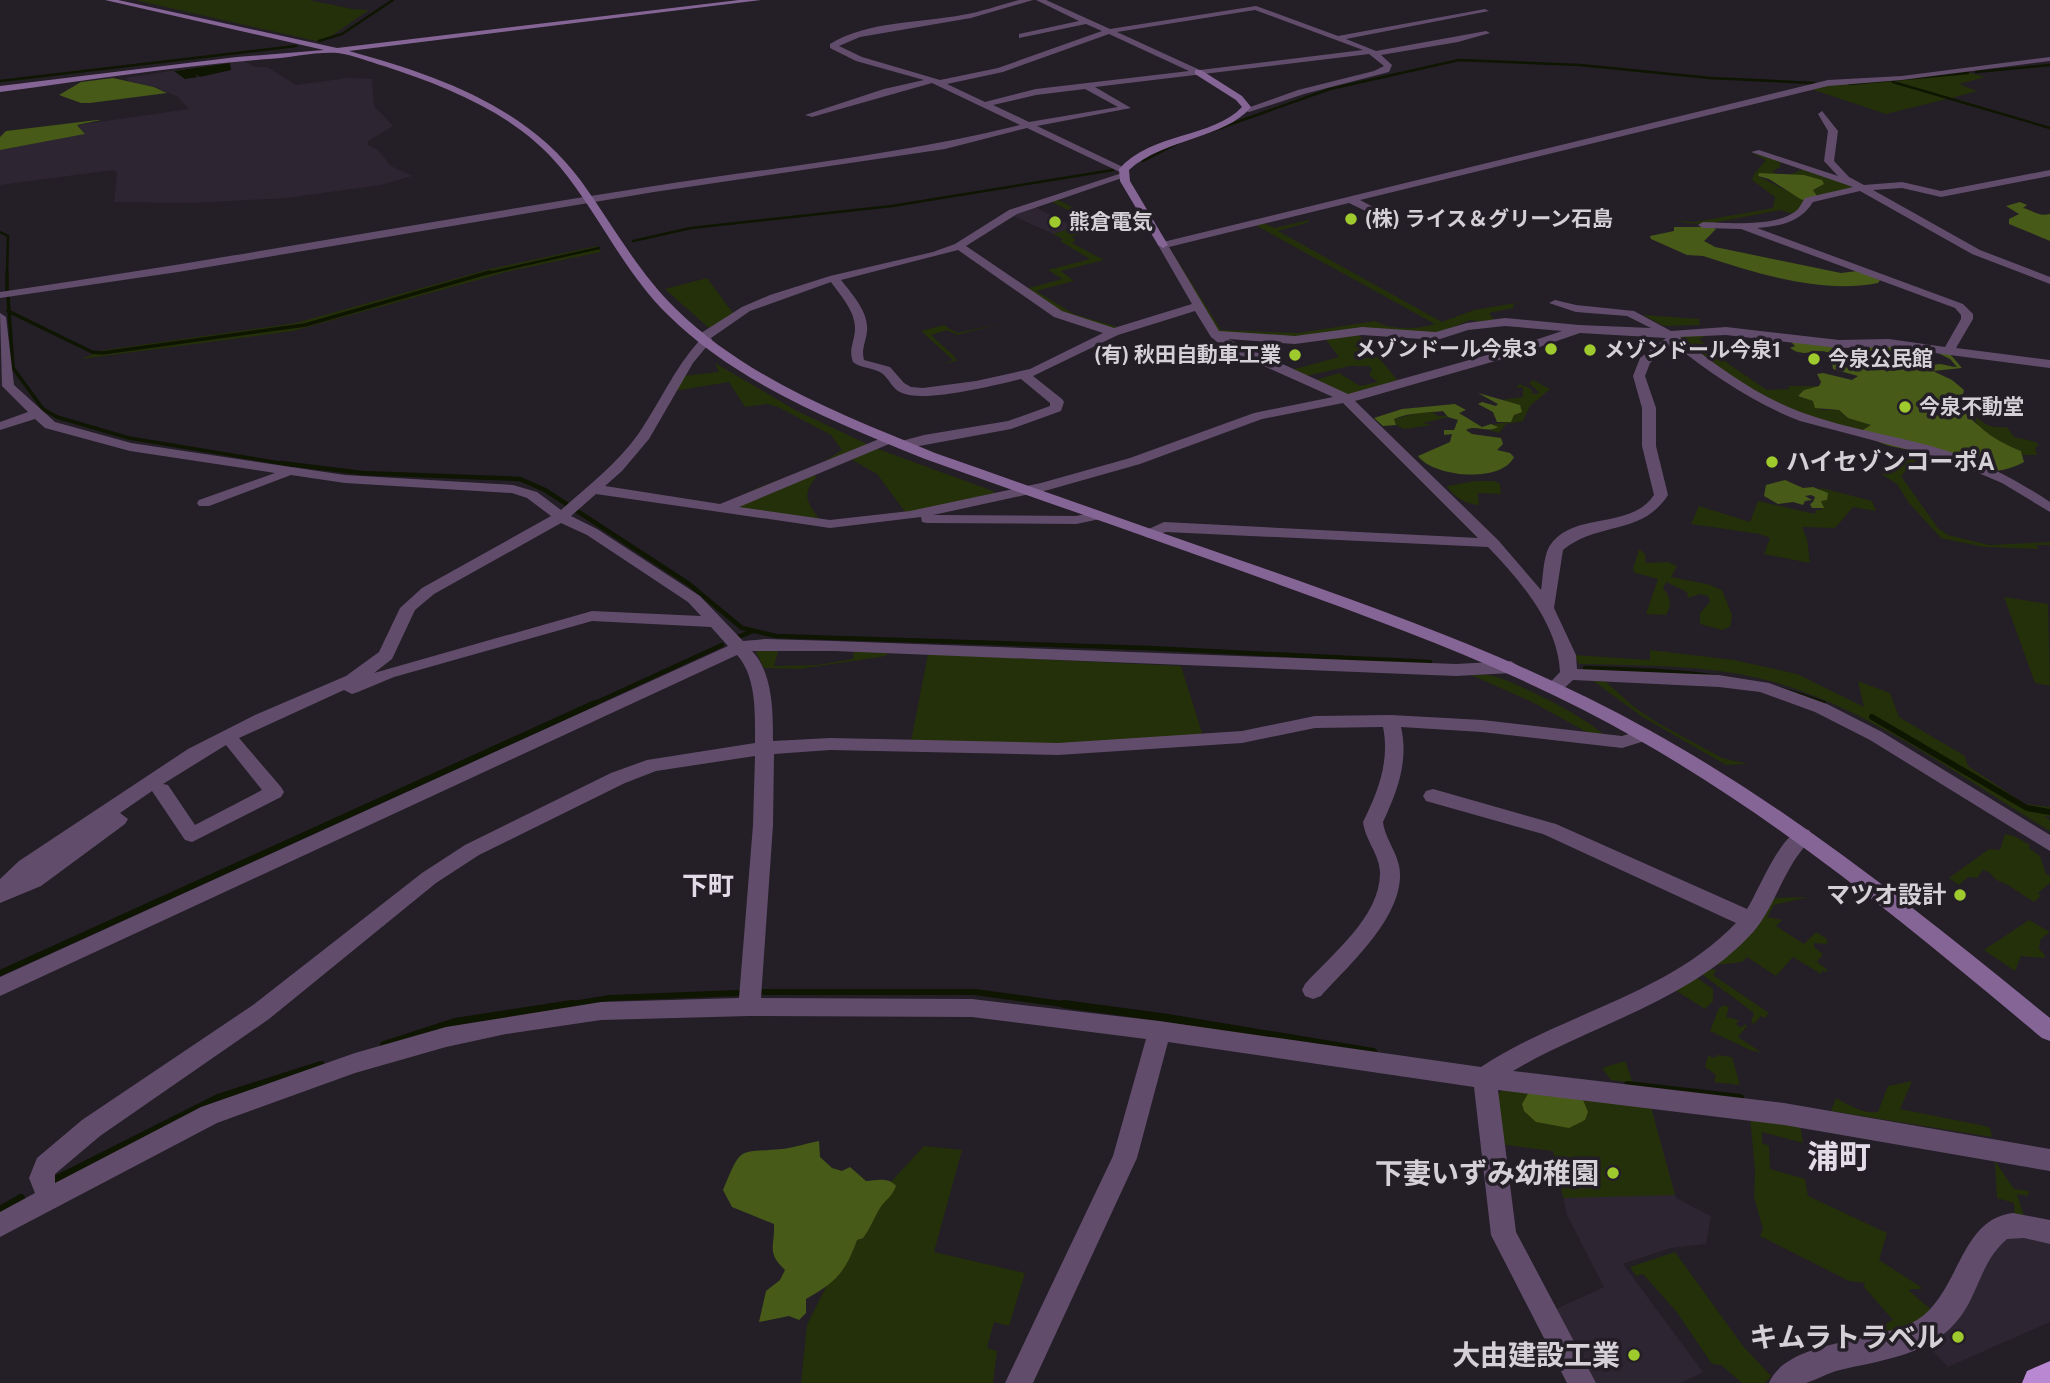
<svg xmlns="http://www.w3.org/2000/svg" width="2050" height="1383" font-family="'Public Sans','Noto Sans JP',sans-serif">
  <rect width="100%" height="100%" fill="#241e27"/>
  <!-- built -->
  <path fill="#2e2533" d="M242,60l13,7h12l29,18 52,-7 24,1 2,27 19,20 -25,15v4l10,5 13,16 21,10 -31,9 -95,13 -94,5 -78,-1 3,-30 -4,-2 -113,15v-35l85,-16 -7,-9 111,-16 -11,-12 -22,-10 -28,-6 -2,-3z
    M1031,205l43,22 -21,7 -44,-20z
    M1651,1107l25,91 35,18 -5,28 -36,4 -47,16 80,108 -23,11h-98l-37,-69 59,-27 -37,-72 -14,-64 -54,-7z
    M2050,1232v90l-102,45 -31,-33 70,-95z"/>
  <!-- green -->
  <path fill="#243009" d="M135,0h174l43,9 17,1 -39,27 -14,4z
    M1967,72l18,5 -26,7 18,7 -25,7 98,29v2l-103,-30 -61,15 -75,-25 18,-4z
    M1750,152l39,12 -9,-1v4l-8,5 10,3 -23,-2 -1,3 47,24 -3,9 -9,5 -13,-4 -63,12 5,3 -35,-2 -13,-3 21,2 78,-14 2,-11 -23,-17 2,-6 12,-14z
    M1803,169l51,18 -37,9 -5,-6 6,-2 4,-8 -31,-6z
    M1056,199l51,25 -36,13 5,3 -4,3 32,17 -43,11 13,10 -38,10 38,23 47,14c-27,8 -73,-25 -96,-39l37,-10 -14,-9 42,-11 -30,-18 3,-2 -10,-5 21,-7 6,3 16,-6 -46,-23z
    M1309,220v2l-31,9 164,91 32,-12 53,-9 -13,3 -1,4 -24,5 5,7 -7,3 -17,-3 -30,13 -68,-3 -65,7 -89,-4 -49,-86 52,83 77,3 77,-12c16,9 42,9 60,3l-180,-99 8,-2 12,5z
    M597,246l4,6 -91,19 -217,60 -212,28 23,-9 192,-27 194,-54z
    M707,278l26,35 -23,16 -45,-40z
    M1643,315l56,4 1,6 -36,1z
    M1004,323l-47,12 -10,-5 -16,5 24,22 2,4 -14,3 10,-4 -32,-29 23,-6 13,8z
    M1357,333l18,20 -21,4v2l24,-2 21,25 -49,14 -34,-16 23,-7 21,13 18,-4 -9,-7 3,-5 -3,-4h-19l-44,10 -15,-6 48,-13 -15,-20z
    M1677,335l29,1 -7,3 31,26 37,25 23,-1 -2,-3h31l-15,4 -6,6 15,5 8,9h18l9,8 24,7 -9,6 -67,-17 -74,-40z
    M715,363l82,48 72,34 -55,25 -70,23 75,-28 23,-15 -11,-15 -53,-28 -11,-3 -22,3 -16,-25 -55,9 9,-15 36,-4z
    M1533,380l17,9 -20,17 -7,15 -17,3 -7,9 -10,-3 8,-3 -3,-3 16,-2 1,-5 8,-4 -5,-9 -14,-4 23,-3v-10l-8,1 5,-4 11,5 2,5 7,-1 -11,-10z
    M1430,410l8,6h9l1,1 -25,6 9,2 -28,4 -8,-4 -2,-6z
    M1966,413c20,6 15,16 41,14l7,10 22,5 3,3 -4,3 2,7h-14l-2,-4 -18,-7 -25,-16 -3,-9z
    M878,449l115,42 2,2 -89,20 -29,-39 -28,-16 13,-6z
    M1917,451l7,1 -23,24 37,52 10,7 41,10 61,-3v3h-14l3,4 -55,-2 -43,-9 -32,-35 -12,-19 -16,-10 13,-4z
    M813,475l4,1c-16,19 -10,26 3,44l-85,-12z
    M1475,481h20l5,3 1,10 -23,-1 1,12c-11,0 -27,-9 -32,-19z
    M1822,488l50,13 4,10 -23,-4 -18,21 -33,-1 5,12 3,24 -46,-9 6,-16 -10,-4 -69,-10 8,-18 51,16 8,-21 57,13 1,-4h6l-1,-9 6,-2v-5l-8,-5z
    M1639,549l6,5 1,9 22,-1 9,4 -6,11 36,7 15,6 10,25 -2,12 -8,3 -22,-6v-11l10,-11 -2,-6 -8,-2 -12,4 -1,-6 -21,-10 -3,6c8,10 9,17 3,27l-20,-1 12,-35 -23,-6 -2,-4z
    M2004,597l44,7 2,82 -15,-3z
    M779,648l-5,18 43,-1 36,-6 1,-9 34,1 -2,5 -87,13 -35,-1 -8,-16 3,-3z
    M1650,650l84,10 63,14 67,33 -6,-26 32,12 9,24 66,39 3,10 57,38 25,3v10l-6,-1 6,4v11c-85,-51 -185,-125 -280,-150 -62,-17 -127,-15 -191,-17l-5,-9 76,5z
    M928,654l253,12 22,70 -150,10 -142,-5z
    M1471,675c7,0 15,-1 22,1 19,4 99,44 110,59h-11l-60,-33z
    M1592,680h12l30,27 24,16 64,35 26,6 -22,1 -85,-49z
    M2005,834l9,2 16,9 -1,3 11,8 6,18 4,2v7l-12,10 3,3 -7,6c-13,-8 -21,-15 -33,-20 -9,-3 -9,-11 -18,-12l-6,8 -9,-1 -9,8 -10,-7 40,-29 11,1z
    M1809,897l-35,8 -7,12 15,3 -6,6 28,18 12,-12 10,6 2,6 -14,-1v4l9,7 -6,8 11,8 -2,2 -3,-2 -2,4 -28,-17 -17,19 -29,-19 -5,5 -27,3 58,-67z
    M2029,920l21,12 -10,8 -1,9 6,6 -1,3 -23,-2 -6,15 -31,-21z
    M1706,968l11,2 -4,5 56,38 -4,5 -4,-2 -7,8 -3,-2 3,-9 -55,-41z
    M1693,975l20,14v12l-8,8 -33,-21z
    M1724,1005l5,2 -3,10 13,3 -3,4 5,4 4,-4 2,2 -9,11 24,16 -12,-3 -40,-19 9,-23z
    M1716,1055l16,2 8,28 -26,-3 2,-7 -11,-8 3,-11 8,2z
    M1625,1061l8,22 -22,-3 -9,-12z
    M1912,1081l-12,28 85,17 5,2 2,9 -161,-26 5,-13c13,7 27,16 42,14l10,-26z
    M1504,1089l147,18 24,88 -112,3 -10,-47 -54,-7 -2,-49z
    M1750,1116l50,9 3,18 -41,-11v11l7,3 1,23 35,10 3,17 79,37 -8,27 42,27v2h-10l-2,2 25,21 -11,11 -67,16 37,-19 -29,-33 1,-4 -16,-2 -89,-45 3,-7 -9,-32 1,-26z
    M924,1146l38,4 -28,102 91,21 -16,53 -15,-4 -7,26 10,3 -4,32h-192l6,-58 36,-72 34,-56z
    M1995,1161l19,28 15,2 -1,5 -11,-2 9,28 -11,-2 -1,-17 -17,-5z
    M1675,1252l68,94 28,30 -6,7h-23l-21,-18 -9,-1 -36,-53 -33,-37 -7,2 -6,-9z"/>
  <!-- forest -->
  <path fill="#475a18" d="M113,78l41,9 13,6 -77,10h-9l-22,-8 22,-13z
    M97,120h4l-24,5 8,9 -85,16v-13l6,-6z
    M1759,173l45,2 18,5 2,4 -11,6 4,6 -15,4 -33,-21 -11,-3z
    M2020,202l7,3 -4,3c10,2 14,9 27,6v27l-41,-17v-5l10,-5 -13,-8z
    M1674,227h36l6,2 -12,12 11,6 126,26 16,-2 23,9 -2,3c-58,11 -119,-9 -175,-27l-16,-1 -36,-16 -1,-3 24,-5z
    M1791,342l50,4 2,6 14,2 -2,-4 4,-5 27,1 26,7c13,14 9,14 27,11 5,0 12,3 18,3l-7,-8 -14,-7 14,2 12,14 -29,3 19,9 12,10 -1,4 -12,5 1,4 17,7 -3,4c19,18 28,26 55,37l3,11c-12,7 -31,11 -46,10 -12,-2 -20,-9 -30,-14 -25,-10 -69,-6 -85,-28l8,-5 -23,-7 -9,-8 -24,-2 -2,-7 -15,-5 6,-6 15,-4 2,-4 -4,-8 6,-1 29,7 6,-4 -25,-7 -1,-7 7,-7 -2,-1c-6,-1 -12,-3 -18,-3 -12,1 -18,5 -29,-3l5,-2z
    M1478,393l42,12 2,7 -8,3 -3,7h-14l-4,-10 -15,-8 4,-2 14,4 2,-2z
    M1455,404l11,6 -7,3 23,14 9,-3 7,3c-11,7 -22,-3 -32,3l6,4 29,4 2,6 -6,6 13,3 4,4c-13,27 -81,20 -96,-1l32,-14 2,-8 -8,1v-5h10l4,-10 -10,-3 -5,-6c-16,2 -33,1 -49,8l2,6 -13,1 -9,-8 28,-9z
    M1785,480l18,8 10,-1 15,6 -1,7 -6,1 3,7h-12l-2,-4 3,-2 2,-5 -4,-2 -6,1 7,4 -7,1 -2,4 -10,-3 -15,2 -14,-8 2,-11z
    M1529,1092l54,8 5,12 -3,8 -16,8 -33,-6 -12,-11 -2,-7z
    M819,1141l1,16 12,11 10,3 8,-4 16,14c11,-1 23,-4 30,5 -4,11 -11,14 -16,22 -6,10 -10,21 -17,30l-6,2c-12,33 -21,42 -51,59v14l-7,7 -10,-4 -30,6 7,-31 14,-11 5,-10c-19,-18 -10,-23 -11,-46l-42,-17 -9,-17c19,-45 14,-37 59,-41 12,-1 24,-6 37,-8z"/>
  <!-- water -->
  <path fill="#0e1500" d="M230,63l1,7 -31,7 -6,-4 4,4 -13,2 -11,-8z"/>
  <g fill="none" stroke-linecap="round" stroke-linejoin="round">
    <!-- stream-far4 -->
    <path stroke="#0e1500" stroke-width="2.5" d="M319,41l23,-7 51,-34
      M1976,72l74,-7
      M0,81l296,-35
      M1893,82l157,46
      M1849,84l119,-11
      M1206,133l124,-44 129,-29 121,5 130,13 104,5
      M1143,161l37,-19
      M0,232l8,4 -1,38
      M633,241l58,-13 201,-22 221,-36
      M484,274l115,-26"/>
    <!-- stream-far3 -->
    <path stroke="#0e1500" stroke-width="3.5" d="M7,291v-19
      M8,296l5,72 30,41 14,8 72,21 163,27
      M8,311l84,41 10,1 203,-28 185,-53"/>
    <!-- stream-far2 -->
    <path stroke="#0e1500" stroke-width="4.5" d="M281,463l81,10 158,6 25,11 144,94 53,44 34,8 372,12 282,14
      M738,637l15,-6
      M1585,668c83,2 161,6 239,35
      M591,705l131,-60"/>
    <!-- stream-far1 -->
    <path stroke="#0e1500" stroke-width="6" d="M1872,717l155,91 23,4
      M0,973l595,-270
      M764,992h211l102,14
      M560,1006l50,-8 129,-5"/>
    <!-- stream -->
    <path stroke="#0e1500" stroke-width="8" d="M1064,1004l104,14 205,34
      M384,1045l71,-23 117,-18
      M1628,1085l112,13
      M53,1181l165,-83 103,-33
      M0,1210l21,-12"/>
    <!-- street -->
    <path fill="#614d6b" fill-rule="evenodd" d="M1019,0h14l-62,18 -111,19 -21,9 23,11 78,23 58,-12 104,-37 -16,-7 -67,14v-4l60,-13 -43,-21h10l64,29 146,-23 82,30 147,-27 4,2 -143,28 30,12 110,-20 4,2 -32,9 -77,13 11,10 -3,7 -85,22 -55,18 -7,-2 56,-20 76,-19 10,-5 -15,-12 -274,33 36,21 -94,18 90,43 2,2 -4,3 3,2 -111,38 -51,32 96,65 52,17 78,-24 -34,-59 1,-2 669,-163 74,-4 148,-19v4l-148,19 -74,6 -468,114 30,16 1,2 -5,3 -37,-18 -180,44 50,84 76,5 67,-9 74,5 31,-9 38,-5 74,7 72,3 -24,-12 -51,-4 -27,-9 6,-3 21,5 58,6 37,20 55,-4 113,13 50,-1 56,8 16,-28v-4l-6,-7 -214,-79 -38,-1 -5,-3 5,-3c24,1 73,5 93,-11 4,-3 6,-9 9,-13l48,-11 -102,-35 8,-2 79,26 -14,-15 4,-30 -10,-17 4,-3 16,20 -4,30 15,16 15,8 38,-3 39,9 109,-21v6l-109,21 -39,-9 -29,2 107,60 70,27v7l-78,-30 -112,-63 -47,11c-13,21 -33,24 -56,26l206,76 10,10v5l-17,29 94,12v8l-161,-21 -50,1 -113,-13 -46,2c37,29 74,57 118,74 52,20 109,25 161,44 33,12 62,28 91,47v10l-48,-29 -54,-23 -148,-39c-47,-18 -87,-46 -127,-77l-23,19 -5,13 11,32v38l12,49c-26,41 -70,26 -105,55l-9,58 22,47 1,14 142,6 50,8 58,21 55,28 168,103v16l-180,-111 -55,-28 -55,-20 -41,-5 -146,-7 -13,12h-12l-3,-4 15,-16c-2,-48 -40,-92 -72,-125l-322,-15 -18,6 -8,-5 24,-11 314,16 -135,-135 -81,16 -122,45 -92,26 -115,25 143,1 24,-5 7,4 -2,3 -29,6 -149,-1 -5,-1 -1,-5 -91,11 -234,-34 -25,22 26,13 103,67 43,45 23,-2 68,2 622,23 55,-3 9,6 -9,6 -55,3 -622,-25h-82c21,22 21,61 21,90l57,-3 228,5 184,-12 73,-15 76,-1 91,5 140,16 23,-7 6,2 3,4 -3,4 -29,9 -140,-16 -81,-5c8,34 -4,65 -18,95 2,18 17,33 17,52 1,45 -51,91 -79,122l-8,3 -8,-3 -3,-6 3,-6c27,-30 75,-67 75,-111 0,-18 -15,-33 -17,-51 15,-30 27,-61 20,-95l-68,1 -73,15 -184,12 -228,-5 -56,4 -1,71 -12,173 211,1 187,22 322,46c80,-53 186,-72 255,-144l-193,-89 -117,-33 -3,-5 3,-5 7,-2 123,35 191,85c12,-18 37,-87 62,-79l3,5c-6,11 -15,20 -21,31 -13,22 -21,46 -37,65 -62,70 -164,94 -241,140l271,32 266,46v22l-266,-46 -286,-35 18,142 80,151h-29l-76,-148 -17,-148 -306,-45 -31,116 -104,225h-28l108,-227 33,-117 -174,-22 -223,-1 -148,4 -95,14 -60,13 -91,26 -138,50 -217,114v-25l35,-19 -6,-15 8,-20 45,-38 171,-115 169,-132 43,-28 146,-72 36,-13 108,-17c0,-28 2,-66 -18,-88l-737,341v-19l728,-331 -17,-19 -119,-6 -198,56 -36,15 -6,2 -8,-4 -105,48 42,49 3,5 -3,5 -89,45 -7,-2 -33,-49 -32,22 8,6 -3,5 -84,62 -41,17v-24l19,-18 169,-112 67,-34 91,-39 33,-24 21,-44 22,-20 129,-72 -24,-18 -15,-5 -167,-10 -54,-8 -82,31h-10l-2,-3 2,-3 76,-27 -145,-22 -85,-23 -10,-9 -35,11v-8l28,-10 -26,-26 -2,-73 6,4 8,68 41,37 76,21 214,32 168,10 24,7 24,18c27,-24 57,-47 78,-77 21,-31 35,-64 60,-92l-3,-3 2,-3 44,-28 28,-12 60,-19 103,-24 22,-8 54,-34 113,-37 -95,-45 -82,21 -291,43 -476,80 -178,26v-6c219,-32 436,-72 654,-106 122,-19 245,-31 366,-61l-88,-42 -120,34 -7,-2 79,-26 40,-9 -68,-19 -26,-13v-4c37,-23 89,-21 132,-29 19,-3 38,-10 57,-15zM1255,10l108,40 -163,20 -83,-38zM1109,34l80,37 -153,18 -51,13 -38,-18 56,-12zM1085,89l33,18 -89,15 -36,-17 43,-10zM958,250l96,67 49,16 -73,36 -54,12 -53,7 -12,-1 -7,-4 -14,-16 -26,-7c-3,-11 2,-18 3,-29 2,-19 -15,-37 -26,-51zM831,282c10,14 24,29 24,46 0,13 -7,21 -2,34 8,7 21,5 30,12 7,6 9,15 19,19 23,10 93,-8 119,-14l29,24v3l-42,15 -84,14 -26,7v6l5,1 108,-20 50,-18 3,-9 -2,-3 -29,-23 85,-41 77,-24 16,26 15,12 107,48 -79,16 -124,45 -89,25 -131,28 -80,9 -91,-13 155,-65 2,-3 -7,-4 -169,69 -115,-18 17,-15 27,-32 44,-76 19,-23 -1,-2 39,-27zM1505,326l57,5 -57,19 -157,44 -120,-55 67,5 67,-9 75,5 31,-10zM1580,333l86,5 -26,20 -7,18 9,32v38l12,49c-24,36 -82,15 -105,52 -6,11 -6,31 -8,43l-43,-50 -143,-139 158,-45zM561,523l26,12 101,67 13,14 -109,-5 -218,62 18,-14 23,-49 19,-16zM226,745l36,45 -67,35 -27,-40 -5,-1zM755,756l-2,69 -14,173 -138,4 -155,25 -91,26 -154,54 -146,76v-9l45,-38 169,-117 167,-136 43,-28 146,-72 31,-12z
      M2013,1213l37,7v24l-26,-6 -17,1c-25,21 -28,52 -46,77 -29,40 -81,44 -125,55 -10,3 -20,9 -30,12 -10,0 -26,0 -37,0 18,-44 110,-40 148,-63 43,-27 42,-101 96,-107z"/>
    <!-- secondary -->
    <path fill="#856595" fill-rule="evenodd" d="M105,0h13l219,48 402,-48h22l-412,51c87,24 177,55 232,130 32,44 56,90 95,128 71,70 169,107 259,144 119,42 239,84 359,126 121,43 242,88 355,151 145,80 273,184 401,288v23l-8,-3c-129,-108 -259,-216 -405,-299 -113,-65 -235,-110 -357,-154 -118,-43 -237,-84 -355,-126 -90,-37 -187,-75 -257,-144 -45,-44 -69,-101 -108,-148 -44,-53 -112,-80 -176,-101 -14,-4 -31,-11 -46,-13 -20,-2 -49,5 -70,6 -90,7 -179,21 -268,33v-6l237,-29 87,-7z
      M1195,70h6l41,26 9,11c-26,32 -87,31 -122,63l1,11 38,64 -5,3 -5,-3 -38,-64 -1,-12c33,-37 94,-31 123,-62l-6,-7 -41,-26z"/>
    <!-- highway -->
    <path fill="#ba88d3" fill-rule="evenodd" d="M2050,1361v22h-28l5,-12z"/>
  </g>
  <!-- markers -->
  <g fill="#9eca2e" stroke="#241e27" stroke-width="2.5">
    <circle cx="1351" cy="219" r="7"/>
    <circle cx="1055" cy="222" r="7"/>
    <circle cx="1551" cy="349" r="7"/>
    <circle cx="1590" cy="350" r="7"/>
    <circle cx="1295" cy="355" r="7"/>
    <circle cx="1814" cy="359" r="7"/>
    <circle cx="1905" cy="407" r="7"/>
    <circle cx="1772" cy="462" r="7"/>
    <circle cx="1960" cy="895" r="7"/>
    <circle cx="1613" cy="1173" r="7"/>
    <circle cx="1958" cy="1337" r="7"/>
    <circle cx="1634" cy="1355" r="7"/>
  </g>
  <g text-anchor="middle" stroke-width="7" stroke-linejoin="round" paint-order="stroke">
    <!-- far-poi labels -->
    <g font-size="21" font-weight="bold" fill="#d4d0d6" stroke="#241e27" text-anchor="start">
      <text x="1365" y="226">(株) ライス＆グリーン石島</text>
      <text x="1069" y="229">熊倉電気</text>
      <text x="1537" y="356" text-anchor="end">メゾンドール今泉3</text>
      <text x="1604" y="357">メゾンドール今泉1</text>
      <text x="1281" y="362" text-anchor="end">(有) 秋田自動車工業</text>
      <text x="1828" y="366">今泉公民館</text>
      <text x="1919" y="414">今泉不動堂</text>
    </g>
    <!-- poi labels -->
    <g font-size="24" font-weight="bold" fill="#d4d0d6" stroke="#241e27" text-anchor="start">
      <text x="1786" y="470">ハイセゾンコーポA</text>
      <text x="1946" y="903" text-anchor="end">マツオ設計</text>
    </g>
    <!-- neighbourhood labels -->
    <g font-size="26" font-weight="bold" fill="#e3dbe7" stroke="#241e27">
      <text x="708" y="895">下町</text>
    </g>
    <!-- near-poi labels -->
    <g font-size="28" font-weight="bold" fill="#d4d0d6" stroke="#241e27" text-anchor="end">
      <text x="1599" y="1183">下妻いずみ幼稚園</text>
      <text x="1944" y="1347">キムラトラベル</text>
      <text x="1620" y="1365">大由建設工業</text>
    </g>
    <!-- near-neighbourhood labels -->
    <g font-size="32" font-weight="bold" fill="#e3dbe7" stroke="#241e27">
      <text x="1839" y="1168">浦町</text>
    </g>
  </g>
</svg>
